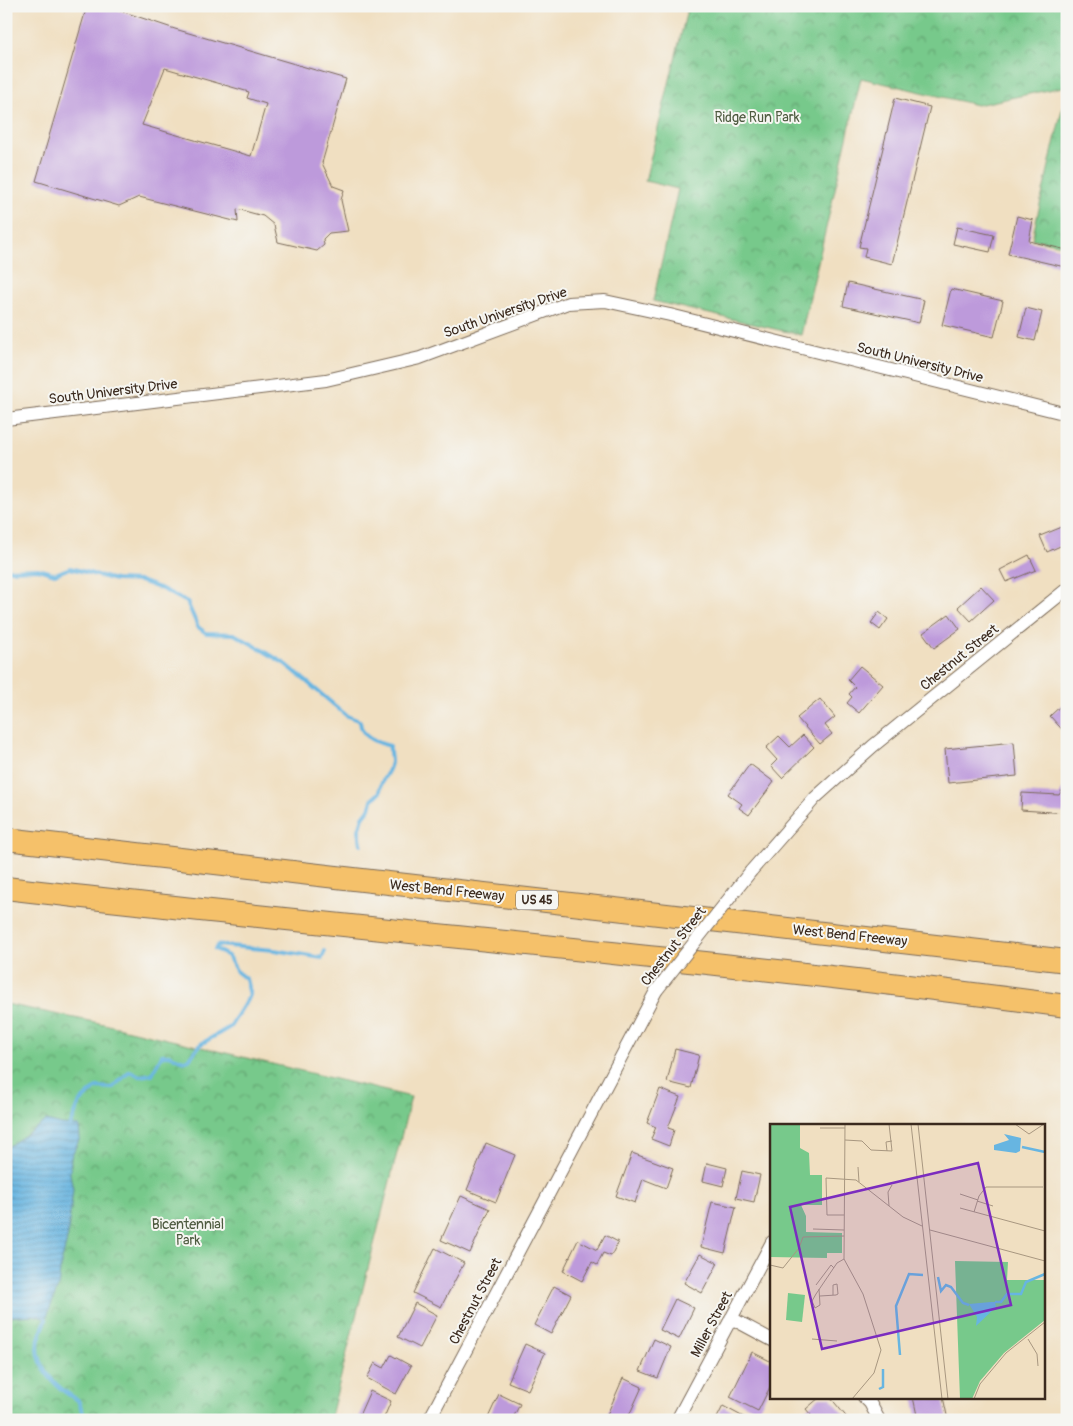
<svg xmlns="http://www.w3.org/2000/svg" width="1073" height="1426" font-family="Pangolin,sans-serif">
  <defs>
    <pattern id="park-crowns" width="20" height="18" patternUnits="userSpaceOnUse" patternTransform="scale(1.25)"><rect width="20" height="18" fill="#77c98b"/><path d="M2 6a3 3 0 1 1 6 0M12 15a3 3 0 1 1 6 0" fill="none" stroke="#63a371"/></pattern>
    <pattern id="water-rules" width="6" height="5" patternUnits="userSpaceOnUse" patternTransform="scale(1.25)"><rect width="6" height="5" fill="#67b5e1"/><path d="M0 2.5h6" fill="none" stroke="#5693b6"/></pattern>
  </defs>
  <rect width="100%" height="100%" fill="#f6f6f2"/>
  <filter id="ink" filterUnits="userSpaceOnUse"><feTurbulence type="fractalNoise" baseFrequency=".02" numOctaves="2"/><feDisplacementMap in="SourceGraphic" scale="10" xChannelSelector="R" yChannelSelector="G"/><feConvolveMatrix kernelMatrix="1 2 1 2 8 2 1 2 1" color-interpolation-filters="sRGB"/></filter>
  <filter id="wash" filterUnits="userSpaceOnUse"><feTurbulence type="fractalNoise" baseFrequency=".0096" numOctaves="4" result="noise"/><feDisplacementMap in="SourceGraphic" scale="20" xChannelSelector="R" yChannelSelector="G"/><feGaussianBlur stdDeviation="1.12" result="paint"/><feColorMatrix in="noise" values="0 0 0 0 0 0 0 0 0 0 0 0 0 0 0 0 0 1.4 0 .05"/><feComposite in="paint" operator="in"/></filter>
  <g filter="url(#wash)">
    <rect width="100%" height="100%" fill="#f0dfc1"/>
    <!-- park -->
    <path fill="url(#park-crowns)" stroke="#597a54" d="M688,6h379v80l-90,19 -116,-27 -60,257 -148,-34 25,-112 -33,-8z
      M1067,88v158l-35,-7z
      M6,1004l98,20 307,73 -81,323h-324z"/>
    <!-- water -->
    <path fill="url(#water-rules)" stroke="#517080" d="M46,1121l16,4 17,1 1,12 -9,19 -1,17 3,15 -6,51 -6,24 -3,23 -12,32 -12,-4 -25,2 -3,-4v-165z"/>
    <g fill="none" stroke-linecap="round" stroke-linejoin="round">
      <!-- stream -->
      <path stroke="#67b5e1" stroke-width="4" d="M6,570l32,-1 17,5 15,-6 45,12 25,1 22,8 25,13 11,25 8,6 28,1 25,14 28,17 60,51 13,5c1,17 15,21 30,25 -1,5 1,10 1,16 -1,12 -11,16 -11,30l-8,8 -2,8 -7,9 -4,13 2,14
        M70,1126l10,-24 17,-15 15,1 18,-17 10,5 12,-2 10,-19h7l15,6 5,-2 12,-15 29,-17 20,-32 -4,-16 -9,-7 -9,-16 -13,-7 3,-4 56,5 48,8 3,-7
        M46,1319c-2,8 -8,18 -8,26 -1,25 21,45 40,55l6,16 -2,4"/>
    </g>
    <g id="blocks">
      <!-- building -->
      <path fill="#bd9adb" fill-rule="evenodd" d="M87,6h19l69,23 171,50 -24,84 11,23 11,4 -3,10 7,31 -19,2 -6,6 1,6 -7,6 -39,-9 -4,-17 -11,-9 -26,-7 1,13 -99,-25 -20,9 -83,-25zM165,68l84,24 -2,6 19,6 -15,52 -109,-31z
        M895,98l35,9 -38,157 -28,-7 2,-9 -7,-1z
        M1017,216l16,4 -4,21 38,9 -2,17 -57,-13z
        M957,227l37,8 -4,17 -37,-8z
        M848,283l76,17 -5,23 -76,-17z
        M951,289l52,12 -9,36 -52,-12z
        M1026,308l16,4 -7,29 -16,-4z
        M1067,525v18l-20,9 -7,-16z
        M1029,555l7,15 -30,12 -6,-12z
        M981,586l13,14 -23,21 -13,-14z
        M879,612l9,7 -8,11 -9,-7z
        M949,614l11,15 -26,19 -11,-15z
        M860,666l23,19 -24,28 -12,-10 5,-6 -3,-3 6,-7 -7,-7z
        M820,699l15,18 -10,8 7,9 -12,10 -23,-26z
        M1067,700v35l-17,-19z
        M803,735l11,12 -32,31 -11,-12 6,-6 -11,-12 13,-12 11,11z
        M1014,742l3,34 -69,7 -3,-34z
        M750,764l24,18 -25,33 -10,-7 3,-4 -14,-10z
        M1067,783v30l-46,-3 1,-17 37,2z
        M675,1049l24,6 -8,33 -24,-6z
        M660,1089l20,8 -12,31 6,2 -5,16 -18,-7 5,-12 -9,-4z
        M486,1143l29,12 -19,47 -29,-12z
        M632,1153l41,15 -7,20 -23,-9 -8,24 -19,-7z
        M707,1163l20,5 -4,18 -20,-5z
        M742,1171l18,4 -6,27 -18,-4z
        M461,1196l29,13 -20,44 -29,-13z
        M712,1202l24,5 -11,46 -24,-6z
        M605,1235l13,7 -7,14 -8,-3 -6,12 -5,-3 -10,19 -19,-10 15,-31 19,10z
        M435,1248l29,15 -23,44 -28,-14z
        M700,1254l18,9 -16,30 -18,-10z
        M554,1286l17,9 -20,39 -17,-9z
        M675,1299l19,9 -15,31 -19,-9z
        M415,1303l22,12 -17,33 -22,-11z
        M654,1339l17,8 -13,31 -18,-7z
        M525,1344l20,9 -17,37 -20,-8z
        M752,1352l20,10v21l-14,28 -28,-14z
        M391,1355l20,11 -15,28 -29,-16 8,-15 9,5z
        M623,1378l19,9 -15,33h-15l-6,-3z
        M370,1391l21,10 -8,19h-26z
        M499,1394l21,10 -8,16h-25z
        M820,1397h10l19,23h-34l-9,-11z
        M913,1397h30l5,23h-30z
        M723,1406l26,14h-33z"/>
    </g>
  </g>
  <g filter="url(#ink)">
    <use href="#blocks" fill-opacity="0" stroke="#7a6957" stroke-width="1"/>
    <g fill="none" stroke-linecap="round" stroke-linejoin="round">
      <!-- street casing -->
      <g stroke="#7a6957" stroke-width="14">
        <path id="street" d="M6,419l320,-39 94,-22 148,-55 37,-2 65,14 397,99
          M751,871l64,-73 58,-52 194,-157
          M731,1318l41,22
          M864,1397l6,6 9,17
          M429,1420l227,-429
          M677,1420l95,-178"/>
      </g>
      <!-- highway casing -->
      <g stroke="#7a6957" stroke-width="24">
        <path id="highway" d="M6,839l1061,122
          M6,888c353,42 708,71 1061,118"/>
      </g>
      <!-- street -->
      <use href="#street" stroke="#fff" stroke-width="12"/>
      <!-- highway -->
      <use href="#highway" stroke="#f5c16b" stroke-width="22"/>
      <!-- street-bridge casing -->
      <g stroke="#7a6957" stroke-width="14" stroke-linecap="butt">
        <path id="street-bridge" d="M656,991l95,-120"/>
      </g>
      <!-- street-bridge -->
      <use href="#street-bridge" stroke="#fff" stroke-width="12"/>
    </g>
  </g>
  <g text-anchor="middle" stroke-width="4" stroke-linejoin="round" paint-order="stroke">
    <!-- shield labels -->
    <rect fill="#f6f6f2" stroke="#73675e" stroke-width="1" x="516" y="890.5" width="42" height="19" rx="4"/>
    <g font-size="12" font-weight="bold" fill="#3b2a1e">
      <text x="537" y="904">US 45</text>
    </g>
    <!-- park labels -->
    <g font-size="14" fill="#4d5a3f" stroke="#f6f6f2">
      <text x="757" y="122">Ridge Run Park</text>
      <text x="188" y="1229">Bicentennial<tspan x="188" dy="16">Park</tspan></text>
    </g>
    <!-- street labels -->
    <g font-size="14" fill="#3b2a1e" stroke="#f6f6f2">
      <text transform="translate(505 312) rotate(-19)" y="5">South University Drive</text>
      <text transform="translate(920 362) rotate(14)" y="5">South University Drive</text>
      <text transform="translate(113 391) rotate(-7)" y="5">South University Drive</text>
      <text transform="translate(959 657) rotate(-39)" y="5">Chestnut Street</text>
      <text transform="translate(447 890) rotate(6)" y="5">West Bend Freeway</text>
      <text transform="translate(850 935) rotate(6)" y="5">West Bend Freeway</text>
      <text transform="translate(673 946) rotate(-52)" y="5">Chestnut Street</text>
      <text transform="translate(475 1301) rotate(-62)" y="5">Chestnut Street</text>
      <text transform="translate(711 1324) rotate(-62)" y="5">Miller Street</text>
    </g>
  </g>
  <!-- overview -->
  <g transform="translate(770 1124)">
    <rect width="275" height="275" fill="#f0dfc1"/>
    <path d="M18,169l17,2 -3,27 -16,-2z" fill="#77c98b"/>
    <path d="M0,0h30v24l9,5 1,22h12v30h-21l5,11v16l36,1v20h-15v5l-57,-1zM185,137l53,1 -1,18h38v40l-41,33 -24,28 -8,18h-12z" fill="#77c98b"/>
    <path d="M234,10l17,4 -1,13 -4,2 -22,-3v-5l15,-5zM221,178h4l1,5 -20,19 1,-9 -8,-13z" fill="#67b5e1"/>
    <path fill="none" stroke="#67b5e1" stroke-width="2.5" d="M252,23l23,5M168,153l3,14 5,-6 5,2 12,16 6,2M225,178h6l6,-8h14l5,-12 19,-8M130,231l-4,-49 13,-32 14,1M109,265l4,-2v-18"/>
    <path fill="none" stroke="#a89780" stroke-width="1" d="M75,0l-1,135 19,35 18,56 -7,23 -22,26M141,0l31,275M148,0l30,275M245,0l14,10 15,-10M50,4h25M75,16l17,1 9,9 21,1 -3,-27M117,27l-1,-9 6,-1M88,43l1,15M190,70l18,6M207,77l16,5M119,82l-1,-14 4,-7M190,84l85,23M204,88l5,-16 7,-9h57M74,91h-17l-1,-37 30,2 47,37 19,9M43,105l31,1M160,106l115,31M0,141l13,3 16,-20 4,-11 41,-1M46,161l15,-20 3,3M49,165l1,16 -5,3 -3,-7 4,-7 21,-31 7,-4M50,172l16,-1 2,-1 -1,-10 -4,1v10M42,215l25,2M258,215l9,15 1,12M204,275l6,-15 26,-31 39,-31"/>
    <path fill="#7b2cbf" fill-opacity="0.15" stroke="#7b2cbf" stroke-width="2.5" d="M208,39l33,142 -189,44 -32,-142z"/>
    <rect width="275" height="275" fill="none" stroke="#3b2a1e" stroke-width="2.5"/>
  </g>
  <!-- margin -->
  <rect width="1073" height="1426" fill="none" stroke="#f6f6f2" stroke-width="25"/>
</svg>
